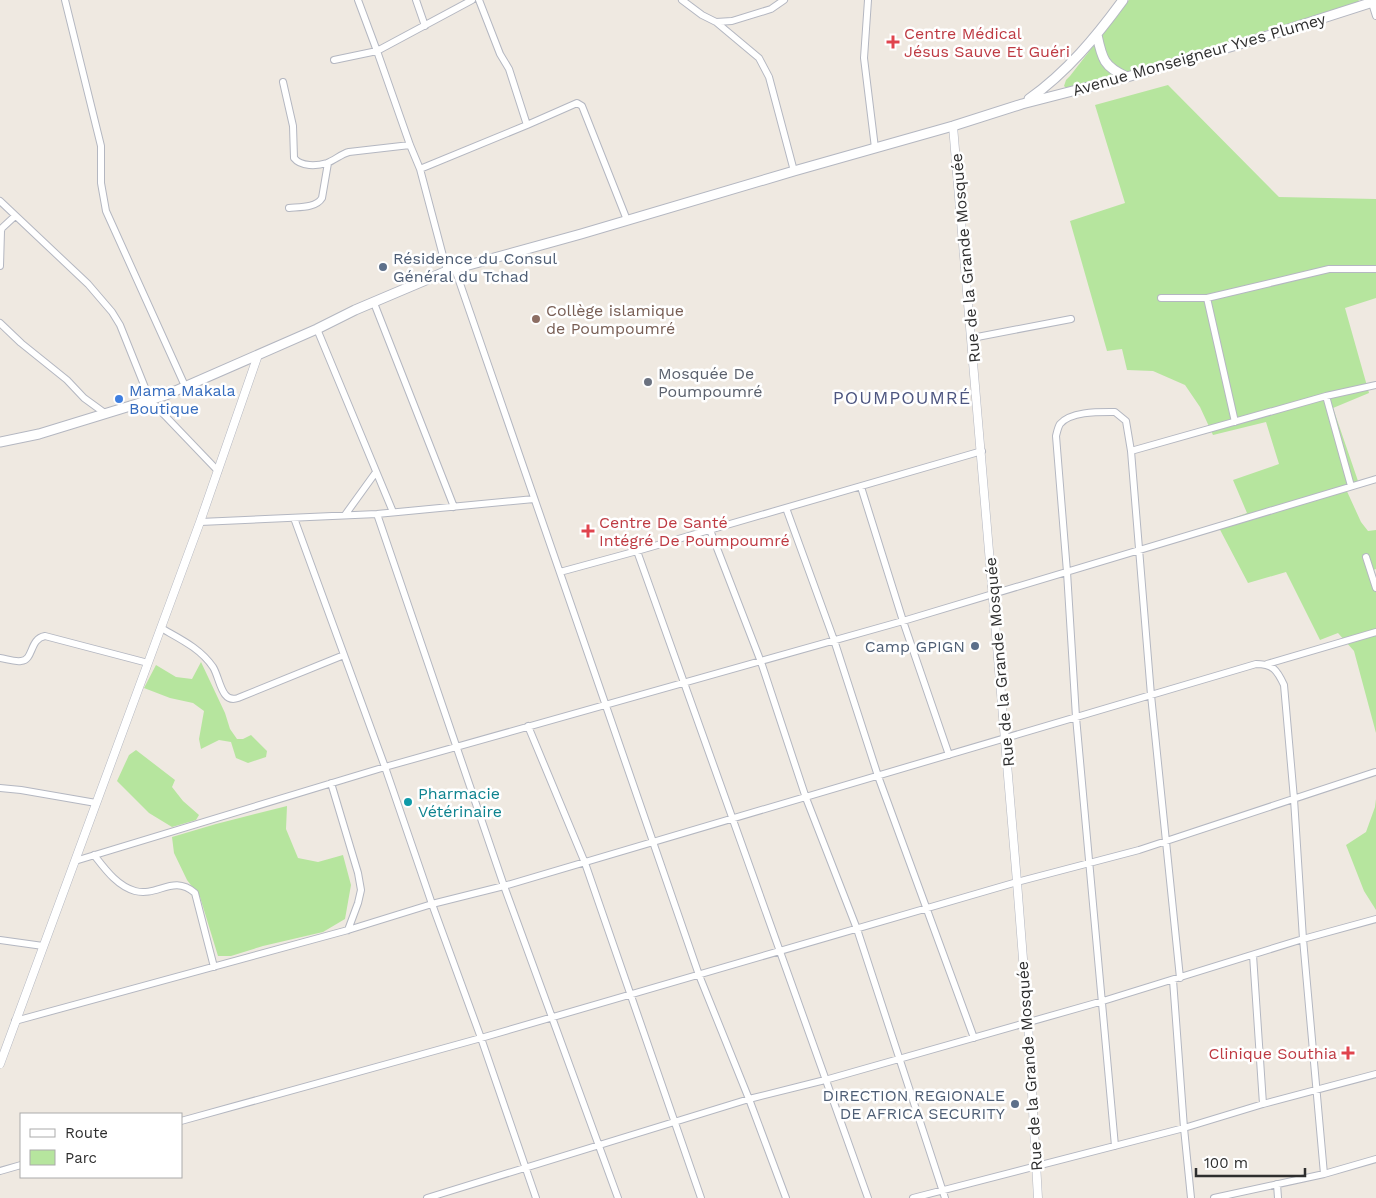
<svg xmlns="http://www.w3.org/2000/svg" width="1376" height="1198" font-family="'Work Sans',sans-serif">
  <rect width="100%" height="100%" fill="#efe9e1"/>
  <!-- green -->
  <path fill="#b6e59e" d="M1129,0h230l-2,3 -286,87 -4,-1 -3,-3 2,-6 4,-4z
    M1168,85l111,112 97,2v99l-31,10 24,85 -36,15 25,73 -13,6 16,35 7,9 8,-1v39l-6,2 6,16v146l-22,-82 -16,-18 -18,7 -34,-68 -38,11 -31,-59 30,-11 -14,-33 46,-16 -13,-42 -53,13 -13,-28 -15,-22 -32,-14 -26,-1 -5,-21 -15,2 -37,-130 55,-18 -30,-98z
    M201,662l24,51 5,16 7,10h6l8,-4 16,16 -1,6 -18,6 -12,-5 -5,-16 -12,-2 -18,9 -2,-10 5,-28 -11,-8 -23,-5 -26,-10 12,-23 20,12 16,2z
    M136,750l39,30 -3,7 11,14 16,14 -3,5 -24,7 -23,-14 -32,-32 12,-26z
    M1376,799v111l-12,-19 -18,-46 20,-13 9,-25z
    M287,806l-1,23 12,29 20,4 25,-7 8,30 -6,34 -22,13 -60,14 -32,10h-13l-18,-59 -13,-17 -13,-27 -2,-16 44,-13z"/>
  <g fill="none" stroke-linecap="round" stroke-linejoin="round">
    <!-- minor casing -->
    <g stroke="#b4b7c1" stroke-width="8">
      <path id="minor" d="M65,0l36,146v37l5,28 79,175
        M358,0l19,51 95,-51
        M416,0l9,26
        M682,0l20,15 14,7 16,-1 39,-12 13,-9
        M868,0l-4,58 11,90
        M1371,0l5,16
        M716,22l43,36 10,19 25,94
        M334,60l43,-9 33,94 10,24 27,102
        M283,82l10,44 1,32c7,9 23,8 33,5 8,-3 14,-9 22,-11l61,-7
        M527,125l50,-22 5,3 45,114
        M420,169l107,-44 -18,-56 -9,-15 -21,-54
        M0,201l88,83 24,28 8,13 30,75 68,71
        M289,208c11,-1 27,0 33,-10l6,-35
        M0,266l1,-35 1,-3 13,-12
        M455,269l244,706 50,124 37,99
        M1161,298h46l122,-29h47
        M1207,298l28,124
        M374,303l80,204
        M0,323l21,20 46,37 17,18 22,16
        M317,329l76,183
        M972,338l99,-19
        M1326,396l25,90
        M1131,451l195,-55 50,-11
        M861,487l42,134 46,134
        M786,508l48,132 44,136 96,262
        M377,514l127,372 114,312
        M345,515l31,-43
        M294,518l91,249 47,137 49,134 55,160
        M200,522l177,-8 157,-15
        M710,530l51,132 45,136 51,131 88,269
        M637,551l231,647
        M1366,557l10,31
        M560,572l77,-21 345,-100
        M161,628c19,11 39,20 52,39 7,11 8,37 25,31l106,-43
        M0,658c7,1 14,4 21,3 13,-1 8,-22 24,-25l103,27
        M1267,664l109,-32
        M528,726l57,137 116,335
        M331,783l27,90 3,17 -3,13 -10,27
        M0,788l21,2 75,13
        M94,855c11,14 23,31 41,36 23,6 38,-17 60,2l19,74
        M75,861l310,-94 518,-146 473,-142
        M0,940l43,6
        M1253,955l10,149
        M1173,980l11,148 7,70
        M15,1021l333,-91 84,-26 72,-18 752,-222c17,0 21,6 28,21l10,114 9,140 -200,62 -278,79 -76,19 -322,99
        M181,1121l300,-83 536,-156 122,-32 236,-78
        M1115,1146l-39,-429 -9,-145 -11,-136c1,-4 2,-9 4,-12 11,-13 40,-12 55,-12l11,9 5,30 20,244 29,283
        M0,1171l21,-6
        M1324,1174l-21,-235 73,-20
        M1277,1184l1,14
        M913,1198l271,-70 79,-24 113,-30
        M1214,1198l110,-24 52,-15"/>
    </g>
    <!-- tertiary casing -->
    <g stroke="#b4b7c1" stroke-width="9">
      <path id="tertiary" d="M953,126l64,756 11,141 10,175
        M0,1064l200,-542 58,-167"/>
    </g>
    <!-- secondary casing -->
    <g stroke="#b4b7c1" stroke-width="11">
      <path id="secondary" d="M1097,35c5,24 7,32 30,42
        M1029,99c38,-27 67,-62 94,-99
        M0,442l39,-8 127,-39 151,-66 38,-19 92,-39 134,-37 213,-63 159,-45 69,-22 105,-27 137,-40 112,-36"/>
    </g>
    <!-- minor -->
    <use href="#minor" stroke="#fff" stroke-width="6"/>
    <!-- tertiary -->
    <use href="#tertiary" stroke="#fff" stroke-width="8"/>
    <!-- secondary -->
    <use href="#secondary" stroke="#fff" stroke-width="9"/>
  </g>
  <!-- markers -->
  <g fill="#e0444e" stroke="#fff" stroke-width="2">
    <path d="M890.5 34.5h5v5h5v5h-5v5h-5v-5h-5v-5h5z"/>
    <path d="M585.5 523.5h5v5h5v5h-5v5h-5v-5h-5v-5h5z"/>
    <path d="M1345.5 1045.5h5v5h5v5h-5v5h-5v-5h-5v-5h5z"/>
  </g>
  <g fill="#5c6f8a" stroke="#fff" stroke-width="2">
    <circle cx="383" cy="267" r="5"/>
    <circle cx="975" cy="646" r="5"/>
    <circle cx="1015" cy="1104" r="5"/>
  </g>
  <circle fill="#8d6e63" stroke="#fff" stroke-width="2" cx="536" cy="319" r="5"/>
  <circle fill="#6b7280" stroke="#fff" stroke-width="2" cx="648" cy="382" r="5"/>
  <circle fill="#3f7fe0" stroke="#fff" stroke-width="2" cx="119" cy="399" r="5"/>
  <circle fill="#0f9aa8" stroke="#fff" stroke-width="2" cx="408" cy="802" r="5"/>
  <g text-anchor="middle" stroke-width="5" stroke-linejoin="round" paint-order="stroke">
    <!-- health labels -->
    <g font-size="16" fill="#be3a42" stroke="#fff" text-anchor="start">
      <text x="904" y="39">Centre Médical<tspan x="904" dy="18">Jésus Sauve Et Guéri</tspan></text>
      <text x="599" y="528">Centre De Santé<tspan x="599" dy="18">Intégré De Poumpoumré</tspan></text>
      <text x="1337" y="1059" text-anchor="end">Clinique Southia</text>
    </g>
    <!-- street labels -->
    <g font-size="16" fill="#2e2e2e" stroke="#fff">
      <text transform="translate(1199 54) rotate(-16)" y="6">Avenue Monseigneur Yves Plumey</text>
      <text transform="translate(965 258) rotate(-95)" y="6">Rue de la Grande Mosquée</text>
      <text transform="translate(999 662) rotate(-95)" y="6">Rue de la Grande Mosquée</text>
      <text transform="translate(1029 1066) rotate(-94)" y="6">Rue de la Grande Mosquée</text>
    </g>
    <!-- service labels -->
    <g font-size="16" fill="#4e5e75" stroke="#fff" text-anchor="end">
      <text x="393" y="264" text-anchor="start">Résidence du Consul<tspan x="393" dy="18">Général du Tchad</tspan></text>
      <text x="965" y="652">Camp GPIGN</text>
      <text x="1005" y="1101">DIRECTION REGIONALE<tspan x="1005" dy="18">DE AFRICA SECURITY</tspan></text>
    </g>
    <!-- education labels -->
    <g font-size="16" fill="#785e54" stroke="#fff" text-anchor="start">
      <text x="546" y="316">Collège islamique<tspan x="546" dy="18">de Poumpoumré</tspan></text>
    </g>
    <!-- worship labels -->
    <g font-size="16" fill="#5b616d" stroke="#fff" text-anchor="start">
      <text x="658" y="379">Mosquée De<tspan x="658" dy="18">Poumpoumré</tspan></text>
    </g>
    <!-- shop labels -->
    <g font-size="16" fill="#366cbe" stroke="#fff" text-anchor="start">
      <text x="129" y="396">Mama Makala<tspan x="129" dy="18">Boutique</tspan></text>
    </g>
    <!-- culture labels -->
    <g font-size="16" fill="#0d838f" stroke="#fff" text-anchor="start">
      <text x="418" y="799">Pharmacie<tspan x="418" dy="18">Vétérinaire</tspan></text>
    </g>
    <!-- neighbourhood labels -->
    <g font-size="18" letter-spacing="1" fill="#4d5680" stroke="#fff">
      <text x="902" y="404">POUMPOUMRÉ</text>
    </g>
  </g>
  <!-- legend -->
  <rect x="20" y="1113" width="162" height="65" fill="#ffffff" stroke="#ababab"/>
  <rect x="30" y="1129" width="25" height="8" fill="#ffffff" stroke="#ababab"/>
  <text x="65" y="1138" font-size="15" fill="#2e2e2e">Route</text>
  <rect x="30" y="1150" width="25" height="15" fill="#b6e59e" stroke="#ababab"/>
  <text x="65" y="1163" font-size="15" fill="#2e2e2e">Parc</text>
  <!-- scale -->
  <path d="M1196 1168v8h109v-8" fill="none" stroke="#2e2e2e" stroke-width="2.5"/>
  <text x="1204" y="1168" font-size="15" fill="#2e2e2e" stroke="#ffffff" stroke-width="4" paint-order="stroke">100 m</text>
</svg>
